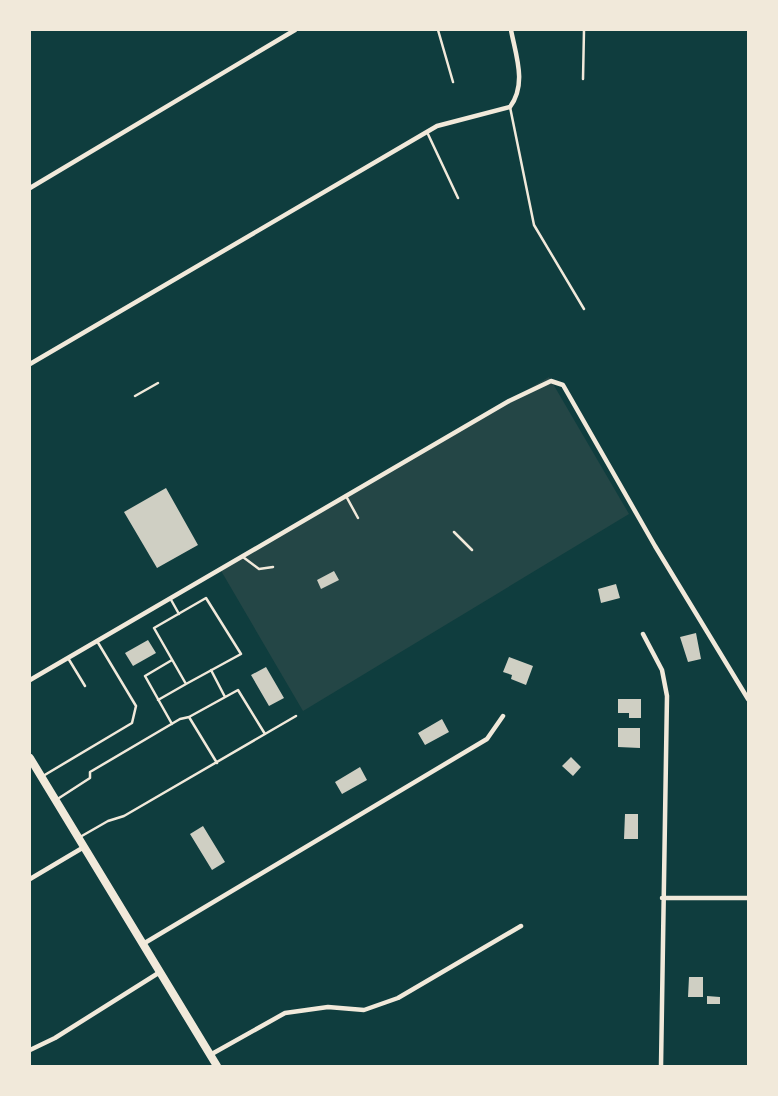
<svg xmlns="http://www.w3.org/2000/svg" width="778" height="1096" font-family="Montserrat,sans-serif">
  <rect width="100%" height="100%" fill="#0f3d3e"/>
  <!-- green -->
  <path fill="#244646" d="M549,377l80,137 -326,197 -83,-142z"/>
  <!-- building -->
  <path fill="#cfcfc3" d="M166,488l32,57 -41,23 -33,-56z
    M334,571l5,9 -18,9 -4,-9z
    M616,584l4,14 -19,5 -3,-14z
    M696,633l5,26 -13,3 -8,-25z
    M148,640l8,13 -23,13 -8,-13z
    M509,657l24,9 -7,19 -15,-6 1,-4 -9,-3z
    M266,667l18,31 -15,8 -18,-31z
    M618,699h23v19h-12v-5h-11z
    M442,719l7,13 -24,13 -7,-12z
    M618,728h22v20l-22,-1z
    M571,757l10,10 -8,9 -11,-10z
    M360,767l7,13 -25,14 -7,-12z
    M625,814h13v25h-14z
    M203,826l22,36 -13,8 -22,-36z
    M689,977h14v20h-15z
    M707,996l13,1v7h-13z"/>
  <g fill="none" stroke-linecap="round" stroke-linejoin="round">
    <!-- service -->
    <path stroke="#f1e9da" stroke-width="2.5" d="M438,30l15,52
      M583,79l1,-49
      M510,107l24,118 50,84
      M427,132l31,66
      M135,396l23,-13
      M346,496l12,22
      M454,532l18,18
      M243,557l16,12 14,-2
      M170,598l9,16
      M68,658l17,28
      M211,670l14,27
      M158,700l28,-16 -32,-56 52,-30 35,56 -55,30
      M172,724l-27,-48 27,-16
      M217,763l-28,-46 49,-27 27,44
      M43,776l89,-53 4,-17 -39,-65
      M56,800l34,-22v-6l90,-53 9,-2
      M80,837l28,-16 16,-5 172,-100"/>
    <!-- minor -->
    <path stroke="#f1e9da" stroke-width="4.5" d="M30,188l265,-158
      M30,364l407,-238 73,-19c17,-23 6,-51 1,-77
      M643,634l19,36 5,26 -6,370
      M30,680l479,-279 42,-20 12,4 92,161 93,153
      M30,879l54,-32
      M662,898h86
      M143,944l344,-205 16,-23
      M30,1050l25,-12 105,-66
      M210,1055l75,-42 43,-6 36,3 34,-12 123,-72"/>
    <!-- primary -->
    <path stroke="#f1e9da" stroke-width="8" d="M30,758l187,308"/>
  </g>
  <!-- border -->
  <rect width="778" height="1096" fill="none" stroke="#f1e9da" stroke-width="62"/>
</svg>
